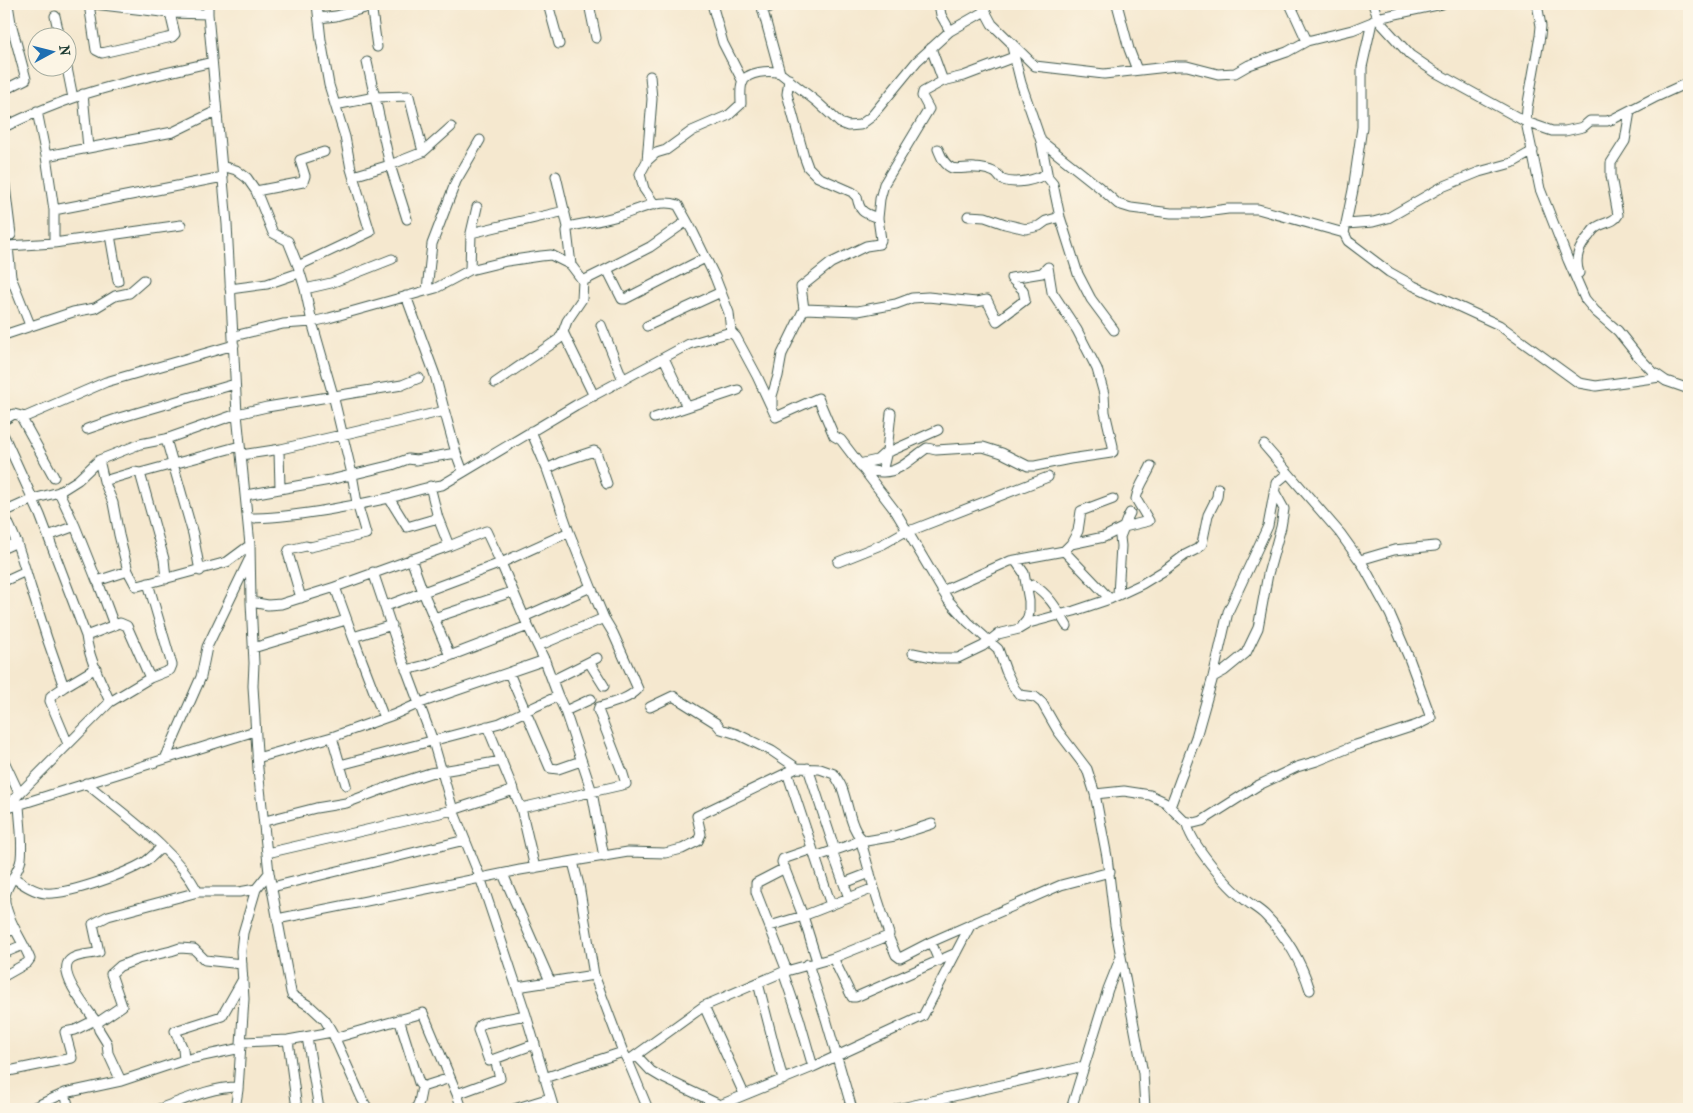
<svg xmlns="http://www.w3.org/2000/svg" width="1693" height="1113" font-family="'IM FELL French Canon',serif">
  <rect width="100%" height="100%" fill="#fcf5e5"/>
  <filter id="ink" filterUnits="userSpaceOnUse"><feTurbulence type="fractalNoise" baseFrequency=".02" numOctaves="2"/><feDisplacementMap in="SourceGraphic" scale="10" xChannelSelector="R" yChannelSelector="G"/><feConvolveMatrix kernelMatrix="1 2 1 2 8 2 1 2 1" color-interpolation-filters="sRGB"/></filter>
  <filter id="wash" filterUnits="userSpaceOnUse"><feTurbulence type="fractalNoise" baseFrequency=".0096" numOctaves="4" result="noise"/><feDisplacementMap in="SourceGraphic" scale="20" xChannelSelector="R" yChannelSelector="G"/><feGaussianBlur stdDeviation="1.12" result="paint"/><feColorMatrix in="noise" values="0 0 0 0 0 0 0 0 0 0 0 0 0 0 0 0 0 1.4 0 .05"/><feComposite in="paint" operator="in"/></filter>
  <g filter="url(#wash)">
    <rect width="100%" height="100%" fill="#f5e8cf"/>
  </g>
  <g filter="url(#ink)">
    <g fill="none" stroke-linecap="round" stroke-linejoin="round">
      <!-- street casing -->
      <g stroke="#3f574b" stroke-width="11">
        <path id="street" d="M89,4l7,46 6,3 70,-16 3,-3 -5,-21
          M94,4l76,9 38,1
          M208,4v10l19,210 10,190 13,131 1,57 3,61 -1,23 5,83 11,104 22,119 1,3 19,12 14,13 7,12 30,67 6,10
          M371,4l6,43
          M548,4l11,40
          M589,4l7,34
          M712,4l11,39 20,39
          M761,4l19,69
          M939,4l2,11 9,16
          M982,4l3,7 7,13 43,42 69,8 73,-8h10l31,8 17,-1 14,-8 38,-13 20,-11 45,-11 20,-8
          M1117,4l12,45 8,21
          M1290,4l17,37
          M1373,4l6,17 31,34 25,17 91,50 26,9h13l18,-4 7,-6h17l6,-2 41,-21 35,-16
          M1442,4l-65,14 -5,4 -10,45v60l-9,63 -9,43 4,8 41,31 25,14 85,39 80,58 17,3 64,-9
          M1537,4l4,22 -1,10 -13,72 -1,14 14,67 28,71 17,39 10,12 23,20 19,24 16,17 13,9 23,8
          M763,9l20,-5
          M55,16l5,22
          M319,18l17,-2 44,-12
          M1011,43l10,40 20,58 58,46 19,17 13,4 40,5h26l31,-4h30l86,24
          M367,62l23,103 17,54
          M67,68l6,30
          M789,79l-2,15 17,62 4,11 10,10 34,15 5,5c3,16 7,16 21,21
          M943,81l21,-5 50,-19
          M4,90l22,-11 -15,-56 -3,-19
          M83,94l5,54
          M335,105l40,-8 34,-1 14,56
          M37,111l9,45
          M4,127c25,-12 51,-23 78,-32 42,-14 86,-22 130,-33
          M1041,141l7,37 5,6 7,33 18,57 13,25 23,31
          M938,149c3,7 6,16 14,19 6,2 16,-1 23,0 6,0 17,2 22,6 4,4 1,3 6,6 12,5 34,0 44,-7
          M647,161l5,-62 -2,-23
          M222,166l14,4 11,8 9,13 17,42 15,8 10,25 7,23 7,33 21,73 19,79 5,29 9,31 -56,13 -4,-1 -17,4 -1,3 13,45
          M353,176l37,-11 33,-13 28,-25
          M556,176l12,51
          M4,178l7,57
          M256,191l47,-9 2,-6 -5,-16 24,-8
          M655,205l-11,-16 -4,-15 7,-13 9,-8 10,-3 26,-19 37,-16 12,-11c0,-6 -1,-15 1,-21 5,-12 28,-13 38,-10l37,29 23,21 8,3 12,-1 11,-8 46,-56 33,-30 35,-20
          M54,210l169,-33
          M968,216l17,1 20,7 21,5 13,-3 7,-5 14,-4
          M687,221l-37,26 -43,22 15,30h3l80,-41
          M1346,224l27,-2 15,-4 54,-31 37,-15 33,-9 21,-12
          M471,233l94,-22
          M110,235l8,46
          M54,243l127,-18
          M571,265l-4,-34 1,-4c17,-4 33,-6 50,-11 18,-5 41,-18 60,-11l15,27 22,45 14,36 2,19 5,5 21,39 19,41 42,-19 16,38 7,4 55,72 52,88 20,22 30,27 8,22 8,17 6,7 15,2 7,6 16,28 29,38 8,25 12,63 8,68 28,148 2,36
          M298,266l72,-34 -19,-63 -6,-32 -16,-52 -8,-45 -4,-36
          M470,270l1,-37 6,-26
          M1579,273c-5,-15 0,-26 10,-37 3,-4 4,-7 8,-9 7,-5 17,-4 21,-12l-7,-39v-13l14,-22 5,-30
          M11,277l19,48
          M4,279l7,-2 -3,-31 46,-3v-33l-8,-54 127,-24 43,-21
          M230,289l37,-5 32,-11
          M305,289l26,-6 61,-24
          M427,290l5,-46 24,-63 24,-41
          M406,296l29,79 10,38
          M804,309l54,2 38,-7 16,-6 16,-1 48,5 11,-2 10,21 28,-21 -2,-10 -12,-12 31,-5 6,-6 4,25 25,38 20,39 7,25 1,18 8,34v6l-2,1 -41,6 -35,7h-7l-26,-13 -19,-6 -47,3 -9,-2c-14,9 -28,25 -45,24 -7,0 -14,-2 -20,-4
          M601,325l22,55
          M647,326l74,-34
          M563,332l31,64
          M4,335l69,-23 22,-4 20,-12 14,-3 15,-13
          M234,336l49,-12 29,-2 17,-4 107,-30 34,-18 37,-9 34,-5 10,-1 20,10 12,16
          M664,358l23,49
          M495,383l64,-44 4,-7 4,-11 15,-22 1,-18 24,-12
          M772,406v-10l6,-20 4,-22 22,-45 -3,-22 30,-24 35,-17 13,-2 2,-4 -3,-22 2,-19 4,-15 45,-75 -7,-13 1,-4 20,-11 -12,-33
          M21,417l33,60
          M654,418l84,-28
          M4,420l10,-6 11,3 81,-35 128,-37
          M87,429l32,-11 116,-34
          M531,431l16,38 22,63
          M4,436l36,79 46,121c3,23 15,45 24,66
          M166,439l27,95 7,37
          M241,455l40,-6
          M99,460l5,21 9,22 6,32 9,36 8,15h2l89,-24 23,-17
          M859,464l18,-4 10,-9h4l47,-21
          M547,469l14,-7 33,-11 2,1 11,32
          M882,472l5,-21 4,-38
          M140,473l100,-27
          M104,481l30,-9 6,1 24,86 2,20
          M430,486l8,32 11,28 37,-15 15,32 68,-31 22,55 13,31 9,15 25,56c-9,10 -26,14 -39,18l-1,3 25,64 3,10 -105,24
          M280,488l-1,-37 2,-2 159,-37 5,1 11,40
          M59,492l16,34 22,55 31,-10
          M246,495l84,-15 62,-15 16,-6 8,1 40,-7 7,19
          M389,498l18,29 31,-9
          M4,512l29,-13 26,-7 19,-12 21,-20 41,-16 26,-5 71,-25 30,-7 135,-22 17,-7
          M4,515c13,23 19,48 27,73 10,33 21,66 33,99l-13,9 -1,5 18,43
          M248,518c44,0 98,-11 141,-20 18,-4 35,-11 53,-13l134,-80 113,-61 42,-12
          M48,536l27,-10
          M1071,544l33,-7 20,-10 25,-6 -13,-22c2,-12 10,-22 15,-33
          M4,548l13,-6
          M1064,551l46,48
          M411,559l12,33 27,64
          M1015,560l9,13 5,28v12l-2,7 -4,5
          M1360,560l34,-10 41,-4
          M838,562l45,-18 23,-13 9,-2 133,-52
          M373,572l29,86 31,83 20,69 27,67 46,138 28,94
          M97,579l17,46
          M4,581l22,-10
          M1026,585l4,2 3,-2c16,9 25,26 34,41
          M335,587l18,50
          M942,591l68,-30 54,-10 7,-7 7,-13 3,-20 32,-12
          M1118,594l3,-48 -1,-9 7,-18 3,-6
          M251,602l17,3 13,-1 54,-17 114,-41
          M386,606l115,-43 27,63 -102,39 -20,5
          M524,617l67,-30
          M434,618l78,-26
          M528,626l17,35 13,35 7,15 26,-12
          M86,636l34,-13 7,3 23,52
          M538,646l66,-28
          M253,648l93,-28
          M913,653l24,5h21l25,-12 15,-12 21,-5 10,-6 45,-12 36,-12 32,-15 23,-14 20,-15 12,-6 5,-5 6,-29 9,-18 1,-9
          M589,662l15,24
          M509,673l41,95 8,1 23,-8
          M1213,677l11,-6 22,-18 12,-25 10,-54 13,-47 3,-18 -10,-18
          M553,680l44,-22
          M64,687l32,-19
          M650,707l23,-11 43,27 5,6 16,5 35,17 25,17 23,1 14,5c3,5 6,9 8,14 6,14 9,48 24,53l29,-5 37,-12
          M565,711l27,81 12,65
          M384,718l-31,-81 39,-12
          M487,726l34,82 14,60
          M332,737l14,48
          M257,758l75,-21 61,-22 27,-12 125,-43
          M165,759l36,-82 6,-30 42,-87
          M4,761l15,32
          M340,765l160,-42 58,-27
          M808,768l27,82
          M787,772l44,133
          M86,783c38,32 89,66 112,109
          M1095,794l29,-3 26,4 15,7 19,19 10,2 8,-2 55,-35 40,-19 20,-6 39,-16 61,-20 14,-7 -22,-60 -19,-44 -27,-49 -23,-32 -76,-88
          M1170,807l26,-70 17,-60 15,-65 40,-86 8,-43 12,-10
          M4,809l106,-107 40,-24 20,-8 2,-5 -24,-82
          M5,809l250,-78
          M265,821l51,-13 30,-5 56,-21 28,-9 72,-12
          M1187,823c2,19 41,64 57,76 7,6 15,10 21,16 22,22 36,46 45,75
          M812,849l-29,10 -1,3 21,54 14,45
          M832,851l17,47
          M267,853l186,-43 61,-20
          M573,862l6,23 15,90 29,77 5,9 20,48
          M785,868l-29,15v9l31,79
          M503,874l47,107
          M14,878c9,6 20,14 31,15 23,2 80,-19 100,-31 6,-4 11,-10 17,-15
          M844,883l26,-10
          M272,887l193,-47
          M277,919l243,-49 108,-18 37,1 17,-4 16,-8 3,-7 -4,-18 100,-48
          M770,926l33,-10 71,-28
          M4,933l11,-4
          M888,936l8,19 4,3 31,-16 130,-57 49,-13
          M931,942l8,19
          M4,953l19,-8
          M833,958l19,39h4l100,-44
          M808,964l18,55 26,90
          M783,972l16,46 14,49
          M4,976l23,-13 3,-4c-7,-18 -22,-37 -25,-57 -2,-15 14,-28 16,-43 2,-18 -1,-36 -2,-54
          M758,983l25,97
          M517,987l77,-12
          M704,1006l40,88
          M526,1015l-42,8 -4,2 -2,5 11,31 46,-17
          M399,1019l20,64 3,4 28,-9
          M307,1037l12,72
          M335,1038l88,-25 34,81
          M288,1040l9,69
          M242,1042l46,-2 44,-8
          M636,1055l15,16 10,6 59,28 3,4
          M184,1060l57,-12
          M628,1061l76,-55 79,-34 50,-14 55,-22 1,-2 -15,-46 -14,-50 -7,6 -38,13
          M4,1072l68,-14 -7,-26 10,-2 20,-10c-8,-11 -37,-46 -26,-59 6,-7 21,-6 30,-9l-6,-28 15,-8 90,-24h41l17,-3
          M544,1078l79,-26
          M121,1081l-13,-28 -1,-10 -8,-13 -2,-7 25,-17 -11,-32 9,-8 18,-7 33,-8 9,-3 14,1 11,11 37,4
          M65,1093l4,16
          M720,1105l93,-38 110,-51 48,-92
          M30,1109l35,-16 56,-12 63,-21 -1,-11 -8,-18 47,-15 21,-37
          M159,1109c25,-9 52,-22 79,-22
          M235,1109l3,-19 6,-91 -3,-48 2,-18 13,-44 13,-16
          M416,1109l3,-7 3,-15
          M462,1109l-5,-15 43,-16 -5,-19
          M514,1109l36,-11
          M897,1109l187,-43
          M1071,1109l37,-120 12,-30"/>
      </g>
      <!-- street -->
      <use href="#street" stroke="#fff" stroke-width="9"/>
    </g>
  </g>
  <!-- margin -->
  <rect width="1693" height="1113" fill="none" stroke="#fcf5e5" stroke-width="20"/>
  <!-- north arrow -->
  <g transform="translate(52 52) rotate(83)"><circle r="24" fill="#fcf5e5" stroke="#a4ab9e"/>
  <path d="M0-4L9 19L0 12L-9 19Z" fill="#1f6fb2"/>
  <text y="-8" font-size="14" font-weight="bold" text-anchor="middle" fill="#1f3d34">N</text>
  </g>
</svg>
